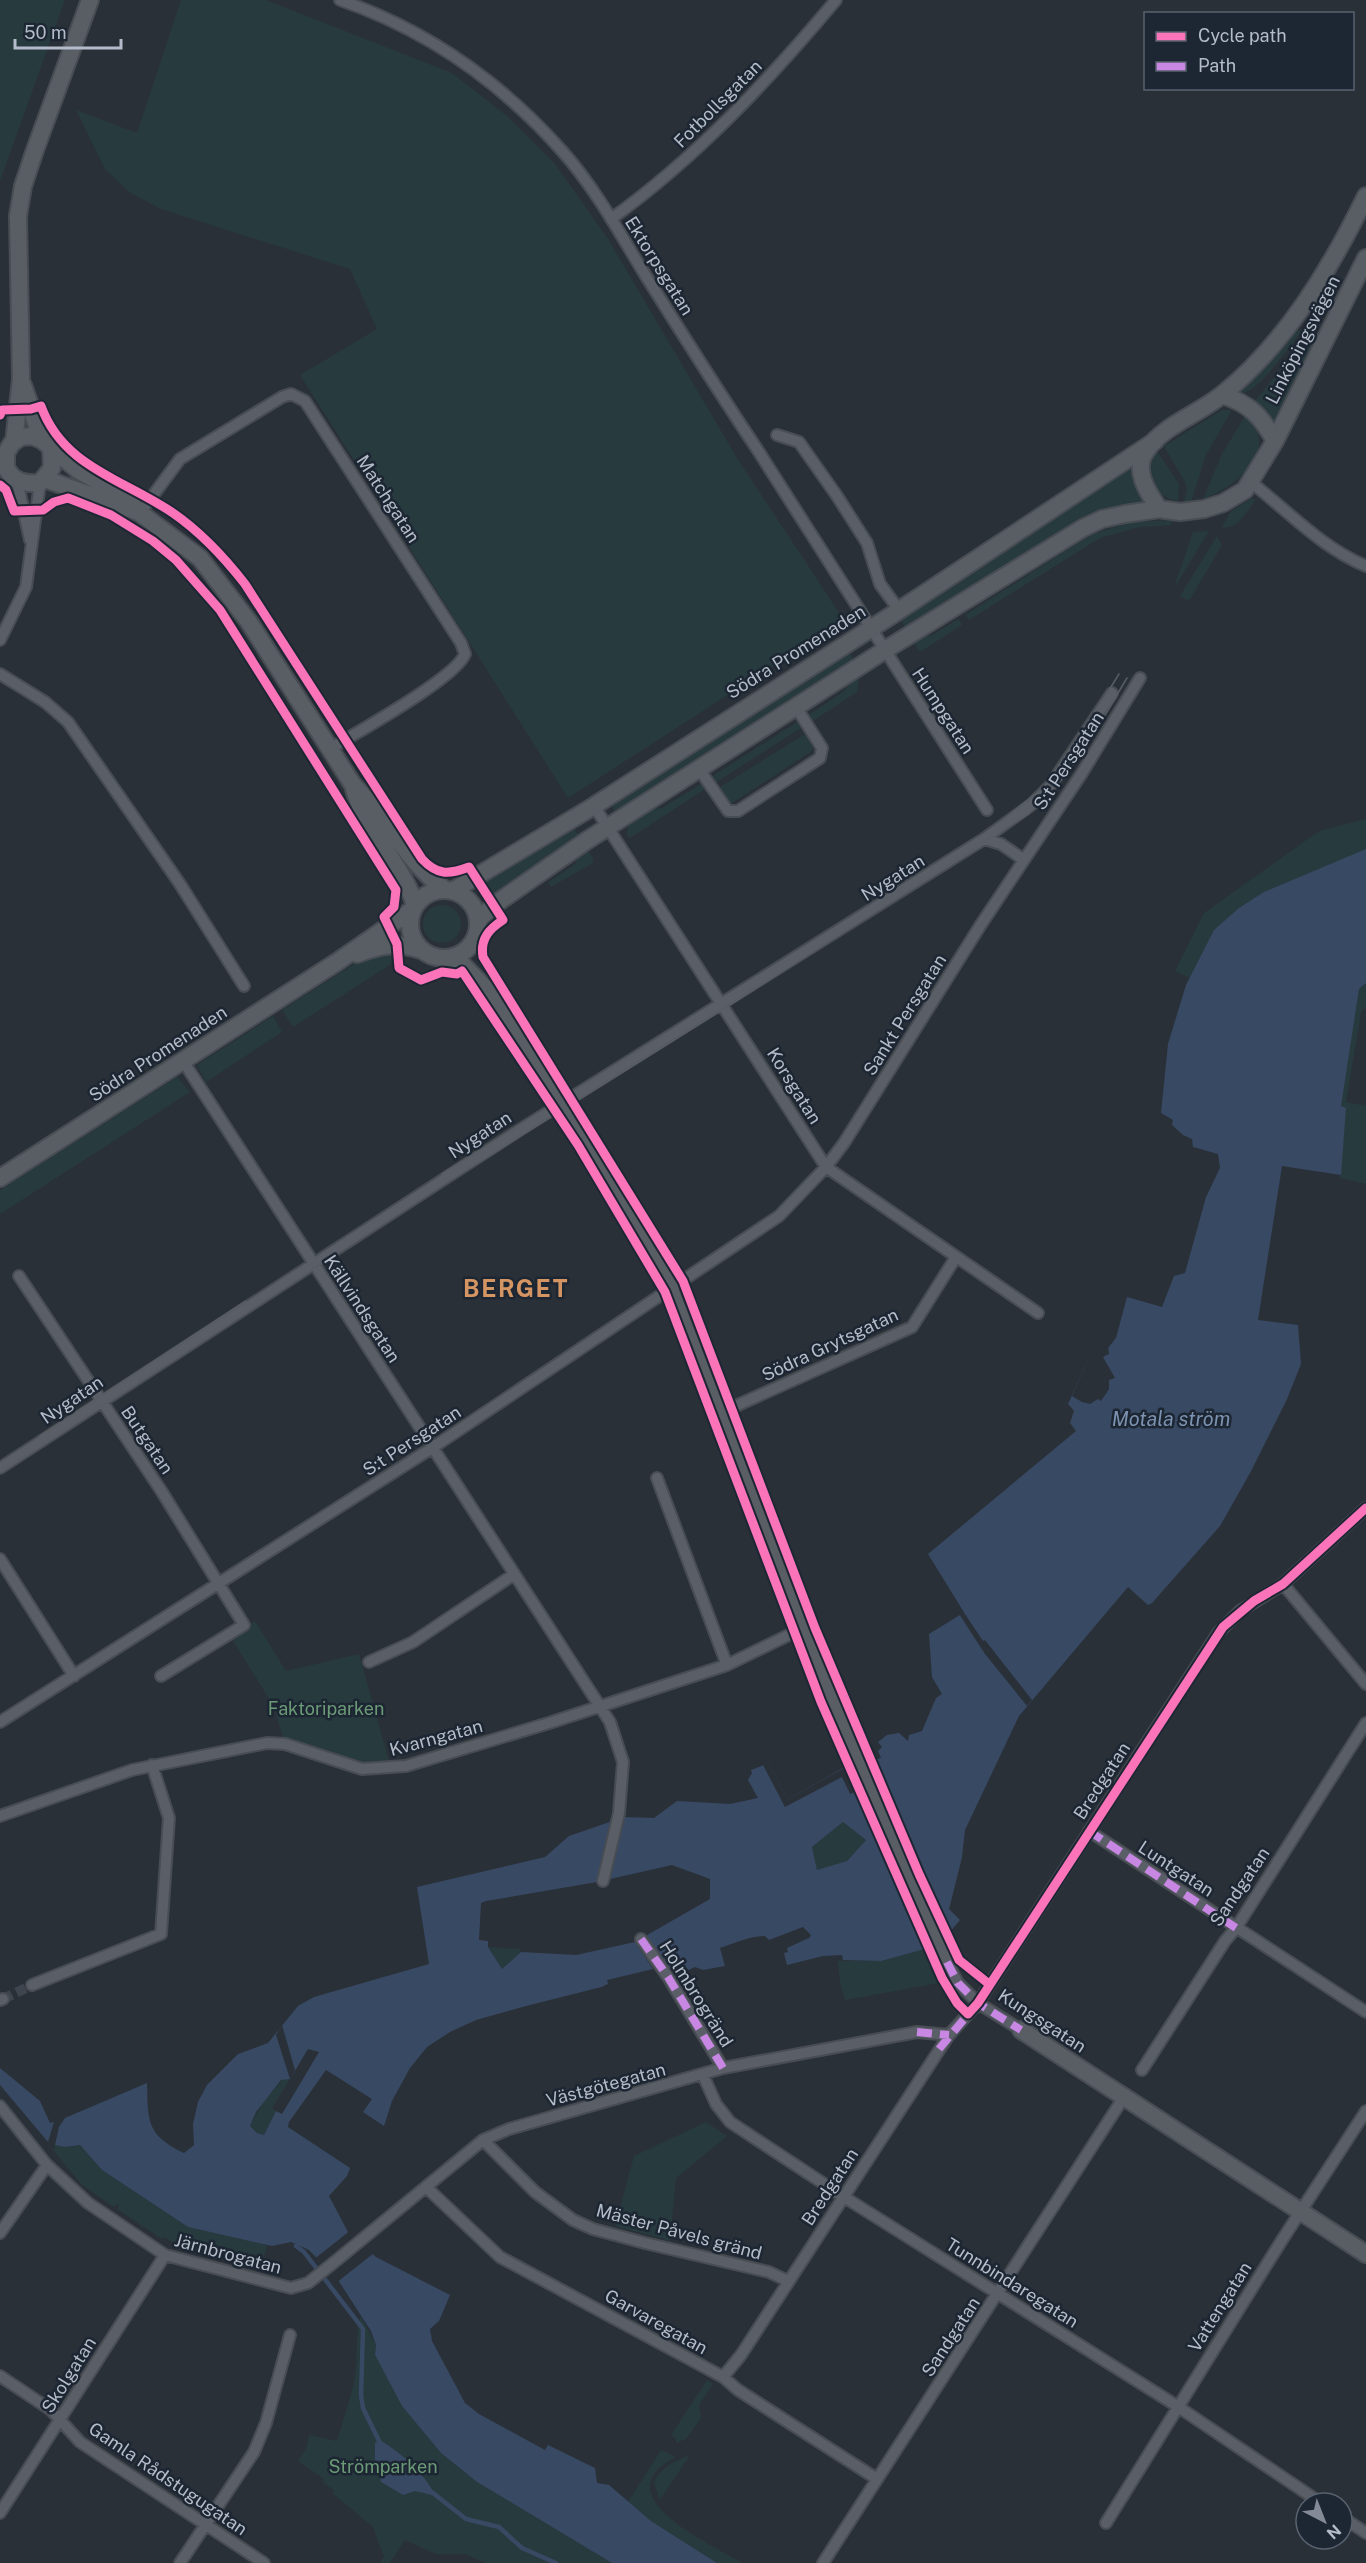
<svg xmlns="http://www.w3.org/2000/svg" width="1366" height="2563" font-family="'Public Sans',sans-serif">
  <rect width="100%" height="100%" fill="#2a3038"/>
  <!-- green -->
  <path fill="#273a3e" d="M0,0h65l-65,181z
    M181,0h85l186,73 55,43 48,48 53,75 129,219 107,162 -276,178 -268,-423 77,-46 -27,-60 -189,-60 -32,-17 -24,-23 -29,-59 61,23z
    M1295,327l6,5c-10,13 -45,63 -60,61l1,-6z
    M1307,337l8,5 -40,81 -20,-22z
    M1222,410h10l-26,45 -15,47h-7l3,-14 -2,-6 -21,-36z
    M1246,414c36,35 -9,73 -43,85l18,-43z
    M1157,451l22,33 -1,17c-26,-4 -38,-30 -21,-50z
    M1133,466l1,18 13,19 -33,4 -25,8 -34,19 -148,95 -10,-14z
    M1251,499h5c-8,11 -19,32 -34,28l9,-16z
    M1174,520l-4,5 -30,2 -40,11 -131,82 -4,-5 127,-81 39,-12z
    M1209,531l-33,54 -1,-1 18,-52z
    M1217,536l5,9 -33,56 -9,-5z
    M958,619l4,6 -42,27 -9,-13 21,-4z
    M847,649l9,14 -237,152 -5,-4 -3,-11z
    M860,670l-3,22 -47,31 -4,-6 37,-25z
    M797,722l4,6 -86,55 -4,-6z
    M803,735l4,1 6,13 -4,4 -77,50 -7,-2 -7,-9 2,-5z
    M701,784l4,5 -75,49 -3,-3 1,-11 21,-15 13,-1z
    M1366,819v51l-163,114 -28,-13 29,-58 115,-82z
    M572,826l9,13 -87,56 -11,-14z
    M585,846l8,13v4l-42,24 -3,-5 26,-17z
    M423 924a19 19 0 1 1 38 0a19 19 0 1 1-38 0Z
    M393,952l-2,11 -6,5 -92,59 -11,-17 83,-53z
    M1366,983v24l-5,5 -15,90 20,4v78l-26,-6 6,-70 -6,-1 19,-118z
    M273,1016l9,16 -76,50 -9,-17z
    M177,1077l13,15 -190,122v-24z
    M255,1621l31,50 73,-17 32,114 -29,1 -77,-25 -12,-39 -43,-69z
    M843,1822l23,18 -19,21 -30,10 -5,-24z
    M488,1947l32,2 1,3 -19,17z
    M924,1947l15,36 -94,17 -5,-18 -2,-21h43z
    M284,2078l6,1 -18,29 4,3 -12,24 -7,-2 -7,-7 13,-24z
    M706,2122l21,14 -51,42 -6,63 -55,-15 19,-70z
    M55,2145l10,2 15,-2 22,25 86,57 79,18 -6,24 -76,-20 -21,-12 -2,2 -45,-30 2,-3 -2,-2 -3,3 -32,-22 -28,-34z
    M361,2316l15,29 -1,10 27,51 39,47 36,29 135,81h-126l-21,-9h-29l-31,-14 -15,23h-10l4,-6 -11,-30 -41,-34 2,-3 -11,-7 1,-4 -26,-18 8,-12 3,-14 28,6c6,-21 14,-43 18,-64 3,-17 0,-49 6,-61z
    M707,2380l6,4 -14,21 2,13 -15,21 -10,4v-4l-5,-4z
    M661,2450l15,7c-76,38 35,87 66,106h-25l-66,-42 -23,-19z
    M690,2455l-30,45 -6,-18c7,-15 21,-21 36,-27z"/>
  <!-- water -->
  <path fill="#384963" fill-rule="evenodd" d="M1366,849v134l-7,6 -18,117 5,2 -5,67 -59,-9 -24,154 40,5 3,39 -14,35 -37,74 -30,53 -68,77 -4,2 -20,-18 -109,129 -54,114 -3,27 -13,52 11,11 -21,25 -58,16 -38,-1 -1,-5 -19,1 -36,9 -3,-12 4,-1 -1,-4 22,-10 2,-3 -8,-8 -34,13 -4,-4c-16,0 -29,7 -45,12l5,18 -22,4 -8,-3 -20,9 -18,-3 -127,32 -54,15 -26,12 -23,15 -17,21 -18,33 -8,25 -21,-14 9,-13 -46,-29 -37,52 -1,5 62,41 -3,8 -18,20 19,36 28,25 74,38 -11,26 -9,8 2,12 33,62 14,11 66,36 3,-5 47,23 2,15 12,2 42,36 66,42h-105l-135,-81 -36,-29 -39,-47 -27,-51 1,-10 -5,-14 -33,-51 -29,-30 -18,-8 -19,4 -84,-19 -86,-57 -22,-25 -15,2 -10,-2 4,-18 6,-9 82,-35c1,38 -1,52 37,70l10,-8 -1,-21 5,-22 9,-17 31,-31 30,-11 30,-37 16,-9 115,-33 -12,-77 128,-30 24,-21 55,-19 30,1 23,-17 53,3 28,-6 -10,-18 4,-7 -1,-3 18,-7 19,36 57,-32 36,-9 -3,-7 4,-4 -4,-5 9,-7 12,-2 9,8 1,-6 13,-4 14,-33 6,-4 -10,-17 -3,-43 31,-19 1,2 4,-3 -37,-60 148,-123 -6,-8 4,-12 -6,-7 20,-44 20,-12 8,-10 11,-41 35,10 12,-31 11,-3 21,-76 14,-29 -2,-14 -25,-7 -1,-8 -9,-4 -11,-10 1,-5 -12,-7 7,-69 18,-59 28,-55 25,-22 25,-16zM843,1822l23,18 -19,21 -30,9 -5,-23zM672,1865l38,14v20l-75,43 -59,13 -55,-3 -19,17 -14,-22v-6l-9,-1 2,-37 5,-2 111,-19zM308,2049l11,3 -37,62 -6,-3 -12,24 -7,-2 -7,-7 6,-14 25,-32 9,-1z
    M0,2068l40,33 10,22 4,-1 -6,20 -48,-57z
    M380,2440c24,15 42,31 56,56l-21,-5 -12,4 -22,-13 -6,-21v-18z"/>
  <!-- pier -->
  <path fill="#2a3038" d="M1108,1346l1,8 -6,3 12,21 -6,2v9l-8,12 -3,-2 -8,5 -8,-2 -10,-6 16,-36 3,-5z
    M965,1614l18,27 2,-1 47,60 -5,6 -42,-52 -24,-37z
    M873,1755l78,180 -12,13 -13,2 -69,-159 -7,3 -8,-17 -57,30 -22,-42 6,-2 19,36 58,-32 -1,-3z
    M647,1937l28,39 -17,-3 1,4 -54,12 -2,-3 5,-2 -1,-4 46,-11 -18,-27z
    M282,2025l13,45 -5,9 -14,-44z
    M351,2230l23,23 -38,30 -23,-23z"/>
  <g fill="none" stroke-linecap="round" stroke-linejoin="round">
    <!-- stream -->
    <path stroke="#384963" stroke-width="4.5" d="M296,2246l8,6 59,77 -2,66 2,13 18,37
      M433,2493l33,26 33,8 23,21 34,15"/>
    <!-- street-tunnel -->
    <path stroke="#3f454e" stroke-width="10" stroke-dasharray="10 5" stroke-linecap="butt" d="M3,1999l29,-14"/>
    <!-- street casing -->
    <g stroke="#484c53" stroke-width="14">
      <path id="street" d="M340,0c87,30 162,83 223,152 32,36 56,80 81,121 37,59 74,118 113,176l230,361
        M611,219c86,-62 157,-138 225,-219
        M777,435l22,7 38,54 30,47 13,41 19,26
        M17,480l13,60
        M1252,483c37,29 70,65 114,83
        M140,513l40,-54 102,-62 9,-3 14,7 156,242 4,11c-9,24 -108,78 -135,95
        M0,640l26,-53 14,-104
        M0,674l45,28 23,20 112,162 64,102
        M699,769l29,42h10l82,-53 2,-10 -26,-41
        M594,806l232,361 212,146
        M984,839l17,5 23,16
        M183,1061l427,661 13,40 -4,51 -16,68
        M19,1276l143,216 82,133 -83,51
        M720,1413l192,-86 44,-70
        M0,1468l521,-339 463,-290 47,-34 19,-19 62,-93
        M657,1478l70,187
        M0,1559l74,117
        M1283,1584l83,100
        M369,1662l44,-20 100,-67
        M0,1722l432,-274 347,-232 47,-49 18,-24 136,-217 102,-153 58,-95
        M0,1816l132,-46 135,-27 18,1 77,25 44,-3 143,-43 178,-58 76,-37
        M1089,1831l277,181
        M641,1939l27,38 55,91
        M947,1962l11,21 20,20 43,27
        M32,1985l129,-51 8,-116 -17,-53
        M0,2000l3,-1
        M1142,2070l83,-129 11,-13 130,-205
        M703,2075l13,29 14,18 114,75 333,209 144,97
        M0,2106l47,59 41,38 77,52 126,33 17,-5 24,-19 151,-124 26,-11 214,-61 194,-36 32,3
        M483,2140l52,52 38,28 20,9 52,14 124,29 19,9
        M426,2187l74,70 223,120 15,13 139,89
        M0,2233l47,-68
        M0,2376l51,34 29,32 184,121
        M723,2377l18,-22 208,-320 29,-32 240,-370 22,-22 43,-27 83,-76
        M0,2513l165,-258
        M1342,2517l24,16
        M1106,2523l176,-283 84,-129
        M180,2563l74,-111 12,-29 24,-88
        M823,2563l301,-466"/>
    </g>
    <!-- secondary casing -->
    <g stroke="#484c53" stroke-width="20">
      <path id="secondary" d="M23,385l19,55
        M1222,395c27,8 40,22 53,46
        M14,442l7,-63 -3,-163 5,-30 12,-36 55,-150
        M51,448l1,20 -12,15c-16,1 -26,-1 -34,-15v-15l6,-10 9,-6 11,-1 10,4 36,30 46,26 16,17 60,45 49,64 104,163c34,32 53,76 91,104
        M45,479l93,33
        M1159,509c-10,-15 -27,-39 -13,-58 17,-26 53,-37 77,-57 63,-51 108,-126 143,-198
        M353,785c11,46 48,76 62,120
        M410 924a34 34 0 1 1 68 0a34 34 0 1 1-68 0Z
        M454,890l140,-84 298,-191 263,-174
        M478,920l16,-15 92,-64 299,-191 198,-122 19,-9 23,-5 34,-5 21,3 24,-3 19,-6 22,-13 30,-49 91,-183
        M357,954c24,-9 40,-12 64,-4
        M450,958l9,3 31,32 71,110 102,168 119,307 165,384
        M0,1178l337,-216 75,-52
        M1021,2030l345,224"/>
    </g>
    <!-- street -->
    <use href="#street" stroke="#5a5e66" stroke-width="10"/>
    <!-- secondary -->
    <use href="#secondary" stroke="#595d64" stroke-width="16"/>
    <!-- tram -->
    <path stroke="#595d64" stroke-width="1.5" d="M1236,496l36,-60 72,-148
      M1003,820l42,-34 19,-23 55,-89
      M442,1174l224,-140
      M40,1436l206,-135
      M0,1472l439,-285 286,-179 303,-194c44,-37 70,-88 99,-136"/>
    <!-- quiet -->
    <path stroke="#c787e3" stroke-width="8" stroke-dasharray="15 8" stroke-linecap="butt" d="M1089,1831l147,97
      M641,1939l27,38 55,91
      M947,1962l11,21 20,20 43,27
      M917,2032l32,3
      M939,2049l32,-38"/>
    <!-- cycleway casing -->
    <g stroke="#1d2633" stroke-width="13">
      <path id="cycleway" d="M0,415l2,-5 29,-1 10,-3c22,61 82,73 132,107 29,20 51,44 72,71l177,275c15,16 26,16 47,8l34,53c-14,9 -23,19 -20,37l200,324 132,347 104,246 40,86 30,24
        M0,485l6,5 8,21 29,-1 11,-8 14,-4 43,17 42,26 23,19 44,50 176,280 -2,17 -10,10 13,27 2,24 22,12 21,-8 15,2 5,-3 116,174 87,147 156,410 121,276 15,25 11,11 10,-11 245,-376 31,-26 29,-17 83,-76"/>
    </g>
    <!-- cycleway -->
    <use href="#cycleway" stroke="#fb73b8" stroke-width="9"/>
  </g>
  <g text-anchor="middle" stroke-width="5" stroke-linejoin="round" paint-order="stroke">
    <!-- street labels -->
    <g font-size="18" fill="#b4bcc9" stroke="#1d2633">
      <text transform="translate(718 104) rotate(-45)" y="6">Fotbollsgatan</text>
      <text transform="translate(659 266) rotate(58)" y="6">Ektorpsgatan</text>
      <text transform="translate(1303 340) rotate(-63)" y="6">Linköpingsvägen</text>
      <text transform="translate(388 499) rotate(57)" y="6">Matchgatan</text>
      <text transform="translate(796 652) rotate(-32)" y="6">Södra Promenaden</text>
      <text transform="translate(943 711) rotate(57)" y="6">Humpgatan</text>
      <text transform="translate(1069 761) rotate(-57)" y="6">S:t Persgatan</text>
      <text transform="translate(893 878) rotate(-32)" y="6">Nygatan</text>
      <text transform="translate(905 1015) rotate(-58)" y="6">Sankt Persgatan</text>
      <text transform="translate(158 1054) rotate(-33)" y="6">Södra Promenaden</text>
      <text transform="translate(794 1086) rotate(58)" y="6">Korsgatan</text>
      <text transform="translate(480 1135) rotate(-33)" y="6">Nygatan</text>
      <text transform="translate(362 1309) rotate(57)" y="6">Källvindsgatan</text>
      <text transform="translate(830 1345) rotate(-25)" y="6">Södra Grytsgatan</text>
      <text transform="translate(72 1400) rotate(-34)" y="6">Nygatan</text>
      <text transform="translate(147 1440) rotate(56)" y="6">Butgatan</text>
      <text transform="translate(412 1441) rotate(-33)" y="6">S:t Persgatan</text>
      <text transform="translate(436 1738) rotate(-15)" y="6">Kvarngatan</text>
      <text transform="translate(1102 1781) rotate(-57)" y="6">Bredgatan</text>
      <text transform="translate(1176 1869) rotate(33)" y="6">Luntgatan</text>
      <text transform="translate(1240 1887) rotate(-56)" y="6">Sandgatan</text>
      <text transform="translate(696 1994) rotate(58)" y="6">Holmbrogränd</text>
      <text transform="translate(1042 2021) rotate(33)" y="6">Kungsgatan</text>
      <text transform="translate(606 2085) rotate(-15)" y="6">Västgötegatan</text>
      <text transform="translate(830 2187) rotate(-57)" y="6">Bredgatan</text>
      <text transform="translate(679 2232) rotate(15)" y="6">Mäster Påvels gränd</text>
      <text transform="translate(228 2254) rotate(15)" y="6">Järnbrogatan</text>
      <text transform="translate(1012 2283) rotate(32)" y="6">Tunnbindaregatan</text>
      <text transform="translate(1220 2307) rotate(-58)" y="6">Vattengatan</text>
      <text transform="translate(656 2322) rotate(29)" y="6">Garvaregatan</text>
      <text transform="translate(951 2337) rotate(-57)" y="6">Sandgatan</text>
      <text transform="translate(69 2375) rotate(-58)" y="6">Skolgatan</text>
      <text transform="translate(168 2479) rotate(34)" y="6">Gamla Rådstugugatan</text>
    </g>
    <!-- park labels -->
    <g font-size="18" fill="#6b9a76" stroke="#1d2633">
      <text x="326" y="1715">Faktoriparken</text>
      <text x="383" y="2473">Strömparken</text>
    </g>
    <!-- water labels -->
    <g font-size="20" font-style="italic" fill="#7c92b1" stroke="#1d2633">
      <text x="1171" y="1426">Motala ström</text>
    </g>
    <!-- district labels -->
    <g font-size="24" font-weight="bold" letter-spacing="1.5" fill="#d59563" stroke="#1d2633">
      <text x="516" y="1297">BERGET</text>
    </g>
  </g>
  <!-- legend -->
  <rect x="1144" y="12" width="210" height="78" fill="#1d2633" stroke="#59626f" stroke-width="1.5"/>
  <rect x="1156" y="32" width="30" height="9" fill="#fb73b8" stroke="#59626f" stroke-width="1.5"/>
  <text x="1198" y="42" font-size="18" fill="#b4bcc9">Cycle path</text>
  <rect x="1156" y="62" width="30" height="9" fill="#c787e3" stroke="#59626f" stroke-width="1.5"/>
  <text x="1198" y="72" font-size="18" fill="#b4bcc9">Path</text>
  <!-- north arrow -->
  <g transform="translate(1324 2521) rotate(138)"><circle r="28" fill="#1d2633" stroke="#59626f" stroke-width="1.5"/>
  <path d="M0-4.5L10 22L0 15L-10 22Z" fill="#848b96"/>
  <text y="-9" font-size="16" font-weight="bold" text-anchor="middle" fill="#b4bcc9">N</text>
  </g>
  <!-- scale -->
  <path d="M15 39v9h106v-9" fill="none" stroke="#b4bcc9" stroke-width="3"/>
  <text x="24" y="39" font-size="18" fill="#b4bcc9" stroke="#1d2633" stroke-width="4.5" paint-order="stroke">50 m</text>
</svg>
